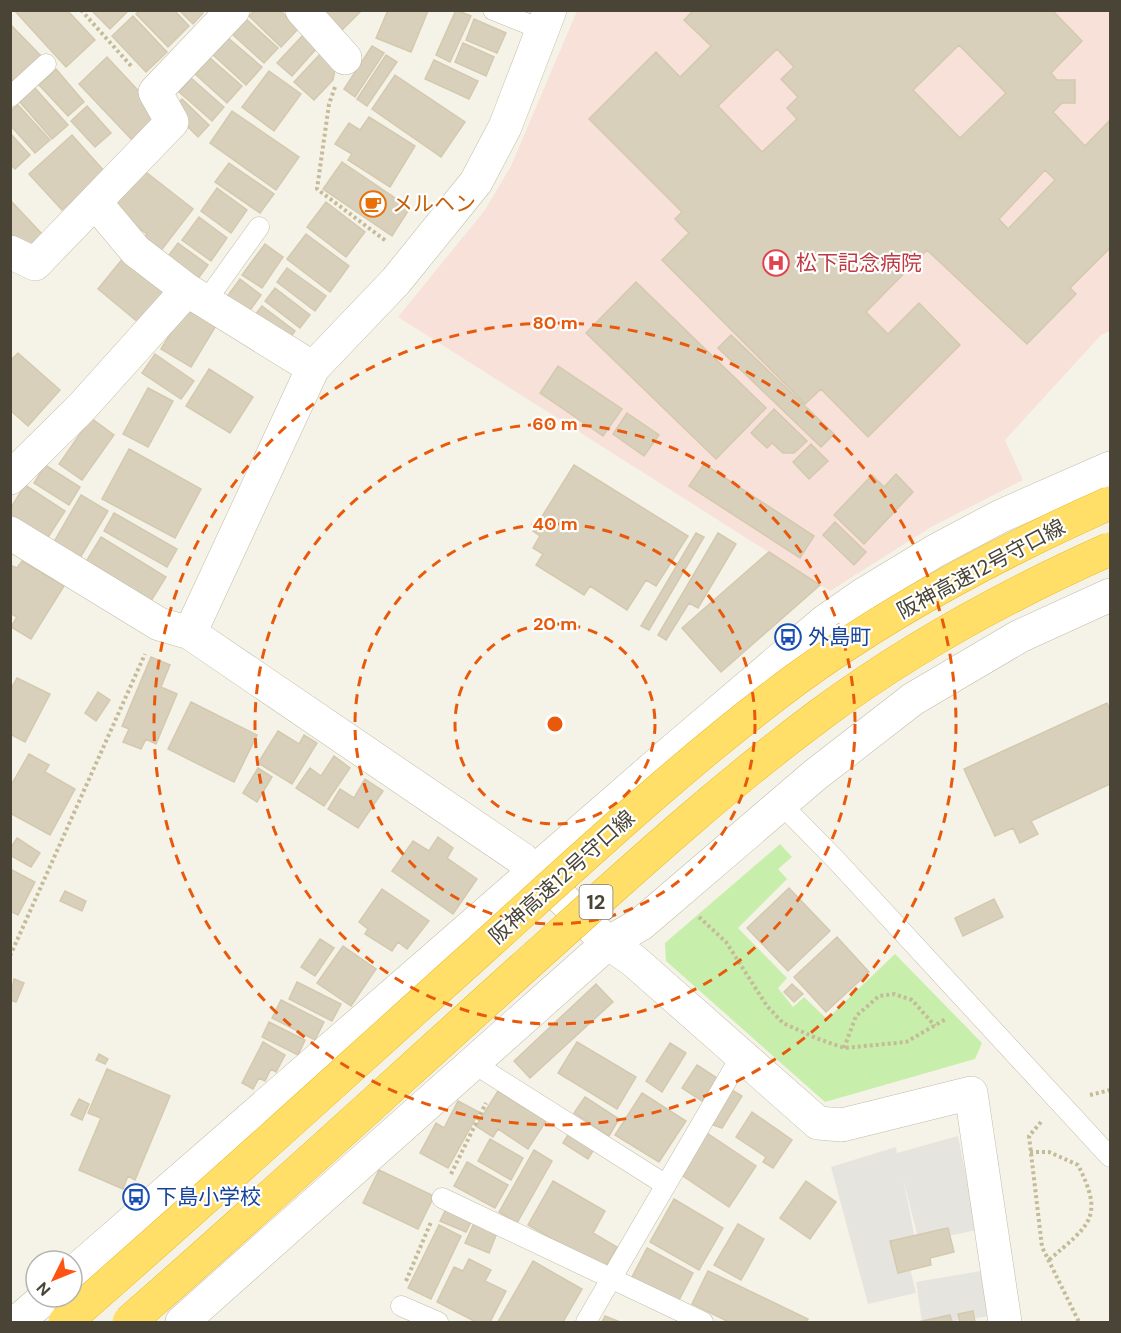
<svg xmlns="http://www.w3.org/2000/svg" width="1121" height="1333" font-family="'DM Sans','Noto Sans JP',sans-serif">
  <rect width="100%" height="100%" fill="#f5f3e7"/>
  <!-- medical -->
  <path fill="#f7e1d9" d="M577,11h533v320l-9,4 -96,105 18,40 -92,47 -101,64 -432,-274 87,-107 26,-44z"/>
  <!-- green -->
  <path fill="#c8eeac" d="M780,844l12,13 -14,12 9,10 -49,49 49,50 -9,10 15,19 11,-10 23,22 68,-65 87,89 -7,16 -150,43 -159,-141 -1,-18z"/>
  <!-- parking -->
  <path fill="#e6e4df" d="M958,1136l19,94 -58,12 -16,-64 15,76 -11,2 9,37 -48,11 -37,-137 65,-20 1,6z
    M986,1270l5,46 -45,6h-24l-6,-40z"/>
  <!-- building -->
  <path fill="#d8d0bb" stroke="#d4c9ae" stroke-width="1.5" fill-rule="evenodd" d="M14,10h53l28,30 -29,27z
    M91,10h38l-19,19z
    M140,10h34l15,16 -21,21 -32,-33z
    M179,10h21l3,3 -10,11z
    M255,10h25l18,19 -17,18 -32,-31z
    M328,10h34l-21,21 -17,-16z
    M388,10l40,1 -17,41 -35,-14z
    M456,10l15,6 -21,46 -14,-7z
    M694,10h358l30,31 -31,32 6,7h18v23h-13l-9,9 32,34 25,-26v128l-40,40 6,6 -49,50 -100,-94 -61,62 22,22 31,-31 41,42 -92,92 -47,-48 -16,15 -143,-144 27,-27 -14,-14 7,-7 -93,-93 67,-67 24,25 31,-31 -27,-26zM959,45l47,48 -46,45 -47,-48zM777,49l17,18 -13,12 17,18 -11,11 10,11 -35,33 -44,-46zM1045,170l10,10 -47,49 -9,-10z
    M133,16l34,36 -21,20 -34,-36z
    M246,19l32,29 -14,15 -32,-29z
    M474,19l32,14 -9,20 -31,-13z
    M10,24l33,34 -33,31z
    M303,35l14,13 -25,28 -15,-13z
    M227,37l35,30 -16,18 -34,-31z
    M463,43l31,14 -8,19 -31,-14z
    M372,46l12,7 -29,44 -11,-8z
    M323,51l13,13 -3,16 -19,20 -20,-18z
    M386,55l11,7 -30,44 -10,-7z
    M107,57l52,56 -27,27 -53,-56z
    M210,58l32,28 -15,17 -32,-29z
    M434,60l44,21 -9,18 -44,-20z
    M56,69l28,33 -16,14 -29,-31z
    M269,71l32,23 -27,37 -32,-24z
    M395,75l70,47 -24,35 -69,-48z
    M191,78l33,29 -12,14 -33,-29z
    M34,87l34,38 -16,14 -33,-38z
    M182,99l27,26 -11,12 -27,-27z
    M18,105l32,35 -15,13 -25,-28v-14z
    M87,106l24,27 -16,14 -24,-26z
    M232,111l67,46 -23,33 -66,-47z
    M369,117l46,29 -25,41 -42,-27 4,-6 -17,-10 14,-21 11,7z
    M10,133l20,22 -15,14 -5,-5z
    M72,135l33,37 -43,38 -33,-36z
    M342,162l68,46 -18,28 -69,-47z
    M229,163l45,31 -14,19 -45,-31z
    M142,169l51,40 -37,48 -17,-13 8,-10 -35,-26z
    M217,188l30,22 -16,23 -30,-22z
    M10,200l34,36 -21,19 -13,-14z
    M326,202l39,30 -19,25 -39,-30z
    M199,217l28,21 -16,23 -29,-21z
    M306,234l43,32 -19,26 -43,-33z
    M178,243l30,22 -15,21 -30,-23z
    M265,244l18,13 -21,31 -20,-13z
    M124,257l41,34 -26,32 -41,-34z
    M287,268l39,28 -11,15 -38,-29z
    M240,279l21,16 -16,22 -22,-15z
    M636,282l130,126 -50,51 -130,-126z
    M275,288l35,27 -10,13 -35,-27z
    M187,306l30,18 -26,43 -30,-18z
    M262,306l33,25 -10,14 -34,-25z
    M731,335l103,99 -13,13 -103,-99z
    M18,353l42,37 -32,36 -18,-16v-49z
    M155,354l39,27 -13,18 -39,-26z
    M558,366l64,43 -19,27 -63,-43z
    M209,369l44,28 -23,36 -44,-27z
    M148,388l25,13 -25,46 -25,-13z
    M774,409l33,32 -13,12h-11l-11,-10 -5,5 -16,-15z
    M627,413l32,22 -15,21 -31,-22z
    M91,418l23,17 -32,45 -23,-16z
    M811,444l17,17 -19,18 -16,-17z
    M129,449l72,40 -26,49 -73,-39z
    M704,464l110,72 -14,22 -111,-72z
    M45,465l35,22 -11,18 -35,-22z
    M574,465l114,71 -32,50 -10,-6 -19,30 -37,-24 -6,9 -48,-30 7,-11 -10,-6 7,-12 -7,-5z
    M896,474l17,18 -49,52 -30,-29 38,-40 12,12z
    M25,485l40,26 -20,31 -35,-22v-11z
    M81,495l27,16 -31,52 -26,-16z
    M114,513l63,36 -10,18 -63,-36z
    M835,522l31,30 -12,13 -31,-30z
    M696,533l8,4 -55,93 -8,-4z
    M718,533l18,11 -38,64 -9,-5 -23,37 -8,-5z
    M101,537l65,40 -17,27 -65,-39z
    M769,552l51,33 -99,87 -39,-44z
    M22,561l42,25 -33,53 -20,-12 6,-10 -7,-4v-48l7,3z
    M151,657l19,8 -9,22 16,7 -21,50 -10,-5 -5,10 -18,-7 6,-13 -7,-3z
    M17,678l33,16 -25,48 -15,-8v-43z
    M98,692l12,8 -14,21 -11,-8z
    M191,702l66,33 -23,47 -66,-33z
    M1107,703l3,8v73l-79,37 7,13 -18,9 -7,-15 -18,8 -31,-67z
    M278,731l21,13 5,-9 13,8 -25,41 -34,-21z
    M29,754l20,11 -4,7 30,17 -25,46 -40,-22v-26z
    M334,756l16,12 -26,38 -28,-18 14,-20 11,8z
    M258,768l14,9 -15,25 -14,-9z
    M365,779l18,12 -25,37 -30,-19 12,-20 14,9z
    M438,837l15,11 -6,10 30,21 -24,35 -61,-43 21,-30 16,10z
    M17,838l23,15 -9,14 -21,-12v-6z
    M10,869l25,13 -17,33 -8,-4z
    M789,888l41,43 -42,40 -41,-43z
    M382,889l47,32 -22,28 -9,-7 -6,9 -27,-17 3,-5 -9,-7z
    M65,891l21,10 -4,10 -22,-10z
    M994,899l9,18 -40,19 -8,-18z
    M837,937l32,35 -43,40 -32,-35z
    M320,939l14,9 -19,28 -14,-9z
    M343,946l33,23 -25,37 -34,-23z
    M14,979l10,4 -8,19 -6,-2z
    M297,982l44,22 -9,17 -43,-22z
    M596,984l17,18 -83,76 -16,-17z
    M792,984l11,10 -9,8 -10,-10z
    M281,1000l43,22 -9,18 -43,-22z
    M269,1022l36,18 -7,15 -36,-18z
    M263,1042l22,13 -9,17 -5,-3 -6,12 -6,-3 -6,11 -11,-6z
    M577,1042l59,35 -19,32 -59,-36z
    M670,1043l16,10 -24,39 -16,-11z
    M99,1054l9,5 -3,5 -9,-4z
    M697,1065l20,13 -15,23 -20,-13z
    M107,1069l63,27 -35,84 -7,-4 -5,13 -44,-19 22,-52 -13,-5z
    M730,1089l12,7 -20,32 -14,-5z
    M498,1091l48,30 -18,28 -30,-20 -5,8 -17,-11z
    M642,1093l44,28 -27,41 -44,-27z
    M585,1097l34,22 -10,17 -35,-23z
    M79,1099l10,5 -7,16 -11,-5z
    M458,1101l21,11 -31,56 -28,-15 16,-30 8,5z
    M752,1112l40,28 -19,28 -10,-6 3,-5 -30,-20z
    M571,1130l25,16 -8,13 -25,-16z
    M707,1133l49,33 -27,41 -49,-33z
    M490,1139l33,19 -12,22 -33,-19z
    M534,1150l18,11 -35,62 -18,-11z
    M467,1162l41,23 -13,23 -41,-22z
    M379,1170l55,26 -16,33 -55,-26z
    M553,1181l52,30 -12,22 24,14 -13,22 -76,-44z
    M806,1181l30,21 -26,37 -30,-21z
    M674,1199l49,29 -24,42 -49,-28z
    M446,1209l26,11 -6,12 -26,-11z
    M474,1223l23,10 -8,20 -24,-10z
    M738,1224l26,15 -23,41 -27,-15z
    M439,1225l22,11 -30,63 -23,-11z
    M948,1228l6,24 -24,6 1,7 -33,8 -8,-32z
    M647,1248l46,25 -16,31 -46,-25z
    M469,1259l22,11 -6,11 21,10 -16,31h-14l-39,-20 17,-35 9,4z
    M533,1261l49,28 -19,33h-65z
    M708,1271l100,48 -2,3h-77l-37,-18z
    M973,1311l2,11h-15l-2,-8z
    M950,1315l2,7h-34z
    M605,1316l15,6h-18z"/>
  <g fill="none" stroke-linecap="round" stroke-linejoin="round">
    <!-- lane casing -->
    <g stroke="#c2bca8" stroke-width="21">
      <path id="lane" d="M493,10l50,20
        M10,97l36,-33
        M206,301l53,-74
        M781,804l56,57 273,296
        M473,1063l193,122
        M442,1198l261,124
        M401,1306l37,16
        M586,1322l155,-266"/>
    </g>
    <!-- street casing -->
    <g stroke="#c2bca8" stroke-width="34">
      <path id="street" d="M302,10l43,48
        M550,10l-45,117 -29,55 -80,99 -83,87 -123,265 332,226 86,84 25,17 185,163 24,2 129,-32 34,229
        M95,202l41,49 51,39 126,78
        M10,252l25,12 137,-142 -17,-30 78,-82
        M10,478l71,-70 106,-118
        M10,533l149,91 31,9
        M72,1274l604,-526 148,-126 40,-28 71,-43 66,-35 109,-48
        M17,1322l29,-25
        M182,1322l426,-379 33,-19 174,-149 98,-76 107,-63 90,-41"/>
    </g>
    <!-- path -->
    <path stroke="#c5bb98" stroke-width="4" stroke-dasharray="3 3" stroke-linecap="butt" d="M81,10l51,57
      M335,87l-6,17 -12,85 69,52
      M699,917l27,25 41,64 16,17 33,15 28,10 62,-6 40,-23
      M10,956l135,-302
      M844,1048l12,-32 23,-20 15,-2 18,6 23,26
      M1090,1095l20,-5
      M1041,1122l-12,14 13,111 37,75
      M1030,1152h19l29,13c27,53 11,60 -29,95
      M451,1174l35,-71
      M406,1281l25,-59"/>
    <!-- lane -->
    <use href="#lane" stroke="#fff" stroke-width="20"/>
    <!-- street -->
    <use href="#street" stroke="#fff" stroke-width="33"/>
    <!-- highway-bridge casing -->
    <g stroke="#eebc28" stroke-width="34" stroke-linecap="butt">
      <path id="highway-bridge" d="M65,1322c138,-120 273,-244 410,-367 104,-94 207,-191 320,-275 97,-71 205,-128 315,-177
        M129,1322c133,-116 263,-236 394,-354 97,-87 193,-176 298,-254 89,-66 188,-120 289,-165"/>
    </g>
    <!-- highway-bridge -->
    <use href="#highway-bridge" stroke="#ffdf68" stroke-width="33"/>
  </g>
  <!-- distance rings -->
  <g fill="none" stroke="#e8590c" stroke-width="3" stroke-dasharray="10 8">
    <circle cx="555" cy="724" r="100"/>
    <circle cx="555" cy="724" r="200"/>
    <circle cx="555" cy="724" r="300"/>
    <circle cx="555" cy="724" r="401"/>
  </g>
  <!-- icons -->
  <defs>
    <g id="cafe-ring" transform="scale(1.35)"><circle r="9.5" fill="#fff" stroke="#e8710a" stroke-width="1.5"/><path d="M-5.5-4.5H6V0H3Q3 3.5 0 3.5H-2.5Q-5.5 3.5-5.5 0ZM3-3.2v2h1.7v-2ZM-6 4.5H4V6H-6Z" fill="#e8710a"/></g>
    <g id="hospital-ring" transform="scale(1.35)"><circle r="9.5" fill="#fff" stroke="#e0444e" stroke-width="1.5"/><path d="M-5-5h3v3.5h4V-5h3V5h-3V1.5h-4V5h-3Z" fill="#e0444e"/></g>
    <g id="bus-ring" transform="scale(1.35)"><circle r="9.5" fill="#fff" stroke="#1a4fb4" stroke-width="1.5"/><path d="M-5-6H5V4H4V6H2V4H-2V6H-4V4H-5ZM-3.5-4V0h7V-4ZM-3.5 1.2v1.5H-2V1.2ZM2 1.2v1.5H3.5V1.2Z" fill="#1a4fb4"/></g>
  </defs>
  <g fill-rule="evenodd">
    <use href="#cafe-ring" x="373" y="204"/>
    <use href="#hospital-ring" x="776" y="263"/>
    <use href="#bus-ring" x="788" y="637"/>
    <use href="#bus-ring" x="136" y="1197"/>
  </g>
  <g text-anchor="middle" stroke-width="4.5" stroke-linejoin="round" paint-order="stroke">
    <!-- shield labels -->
    <rect fill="#fff" stroke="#807c72" stroke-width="1.5" x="579.5" y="885" width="33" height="34" rx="4.5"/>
    <g font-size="20" font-weight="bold" fill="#494435">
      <text x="596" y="909">12</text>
    </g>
    <!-- food labels -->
    <g font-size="21" fill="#c56008" stroke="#fff" text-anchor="start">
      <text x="392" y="211">メルヘン</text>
    </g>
    <!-- health labels -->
    <g font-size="21" fill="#be3a42" stroke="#fff" text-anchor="start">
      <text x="796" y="270">松下記念病院</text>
    </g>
    <!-- street labels -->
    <g font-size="21" fill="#494435" stroke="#fff">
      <text transform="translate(981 569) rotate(-28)" y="7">阪神高速12号守口線</text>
      <text transform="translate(562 877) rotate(-42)" y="7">阪神高速12号守口線</text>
    </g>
    <!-- transit labels -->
    <g font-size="21" fill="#164399" stroke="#fff" text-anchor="start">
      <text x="808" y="644">外島町</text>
      <text x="156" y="1204">下島小学校</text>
    </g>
  </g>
  <circle cx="555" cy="724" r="9" fill="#e8590c" stroke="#fff" stroke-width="3"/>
  <g font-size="18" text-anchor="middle" font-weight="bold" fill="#e8590c" stroke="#fff" stroke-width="4.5" stroke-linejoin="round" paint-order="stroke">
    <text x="555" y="329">80 m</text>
    <text x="555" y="430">60 m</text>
    <text x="555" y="530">40 m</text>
    <text x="555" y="630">20 m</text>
  </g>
  <!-- border -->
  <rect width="1121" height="1333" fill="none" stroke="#494435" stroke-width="24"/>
  <!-- north arrow -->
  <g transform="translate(54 1279) rotate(227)"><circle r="28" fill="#ffffff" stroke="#b6b4ae" stroke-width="1.5"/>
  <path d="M0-4.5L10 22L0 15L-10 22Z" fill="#ff5314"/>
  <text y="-9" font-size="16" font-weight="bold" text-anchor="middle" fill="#494435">N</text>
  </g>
</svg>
